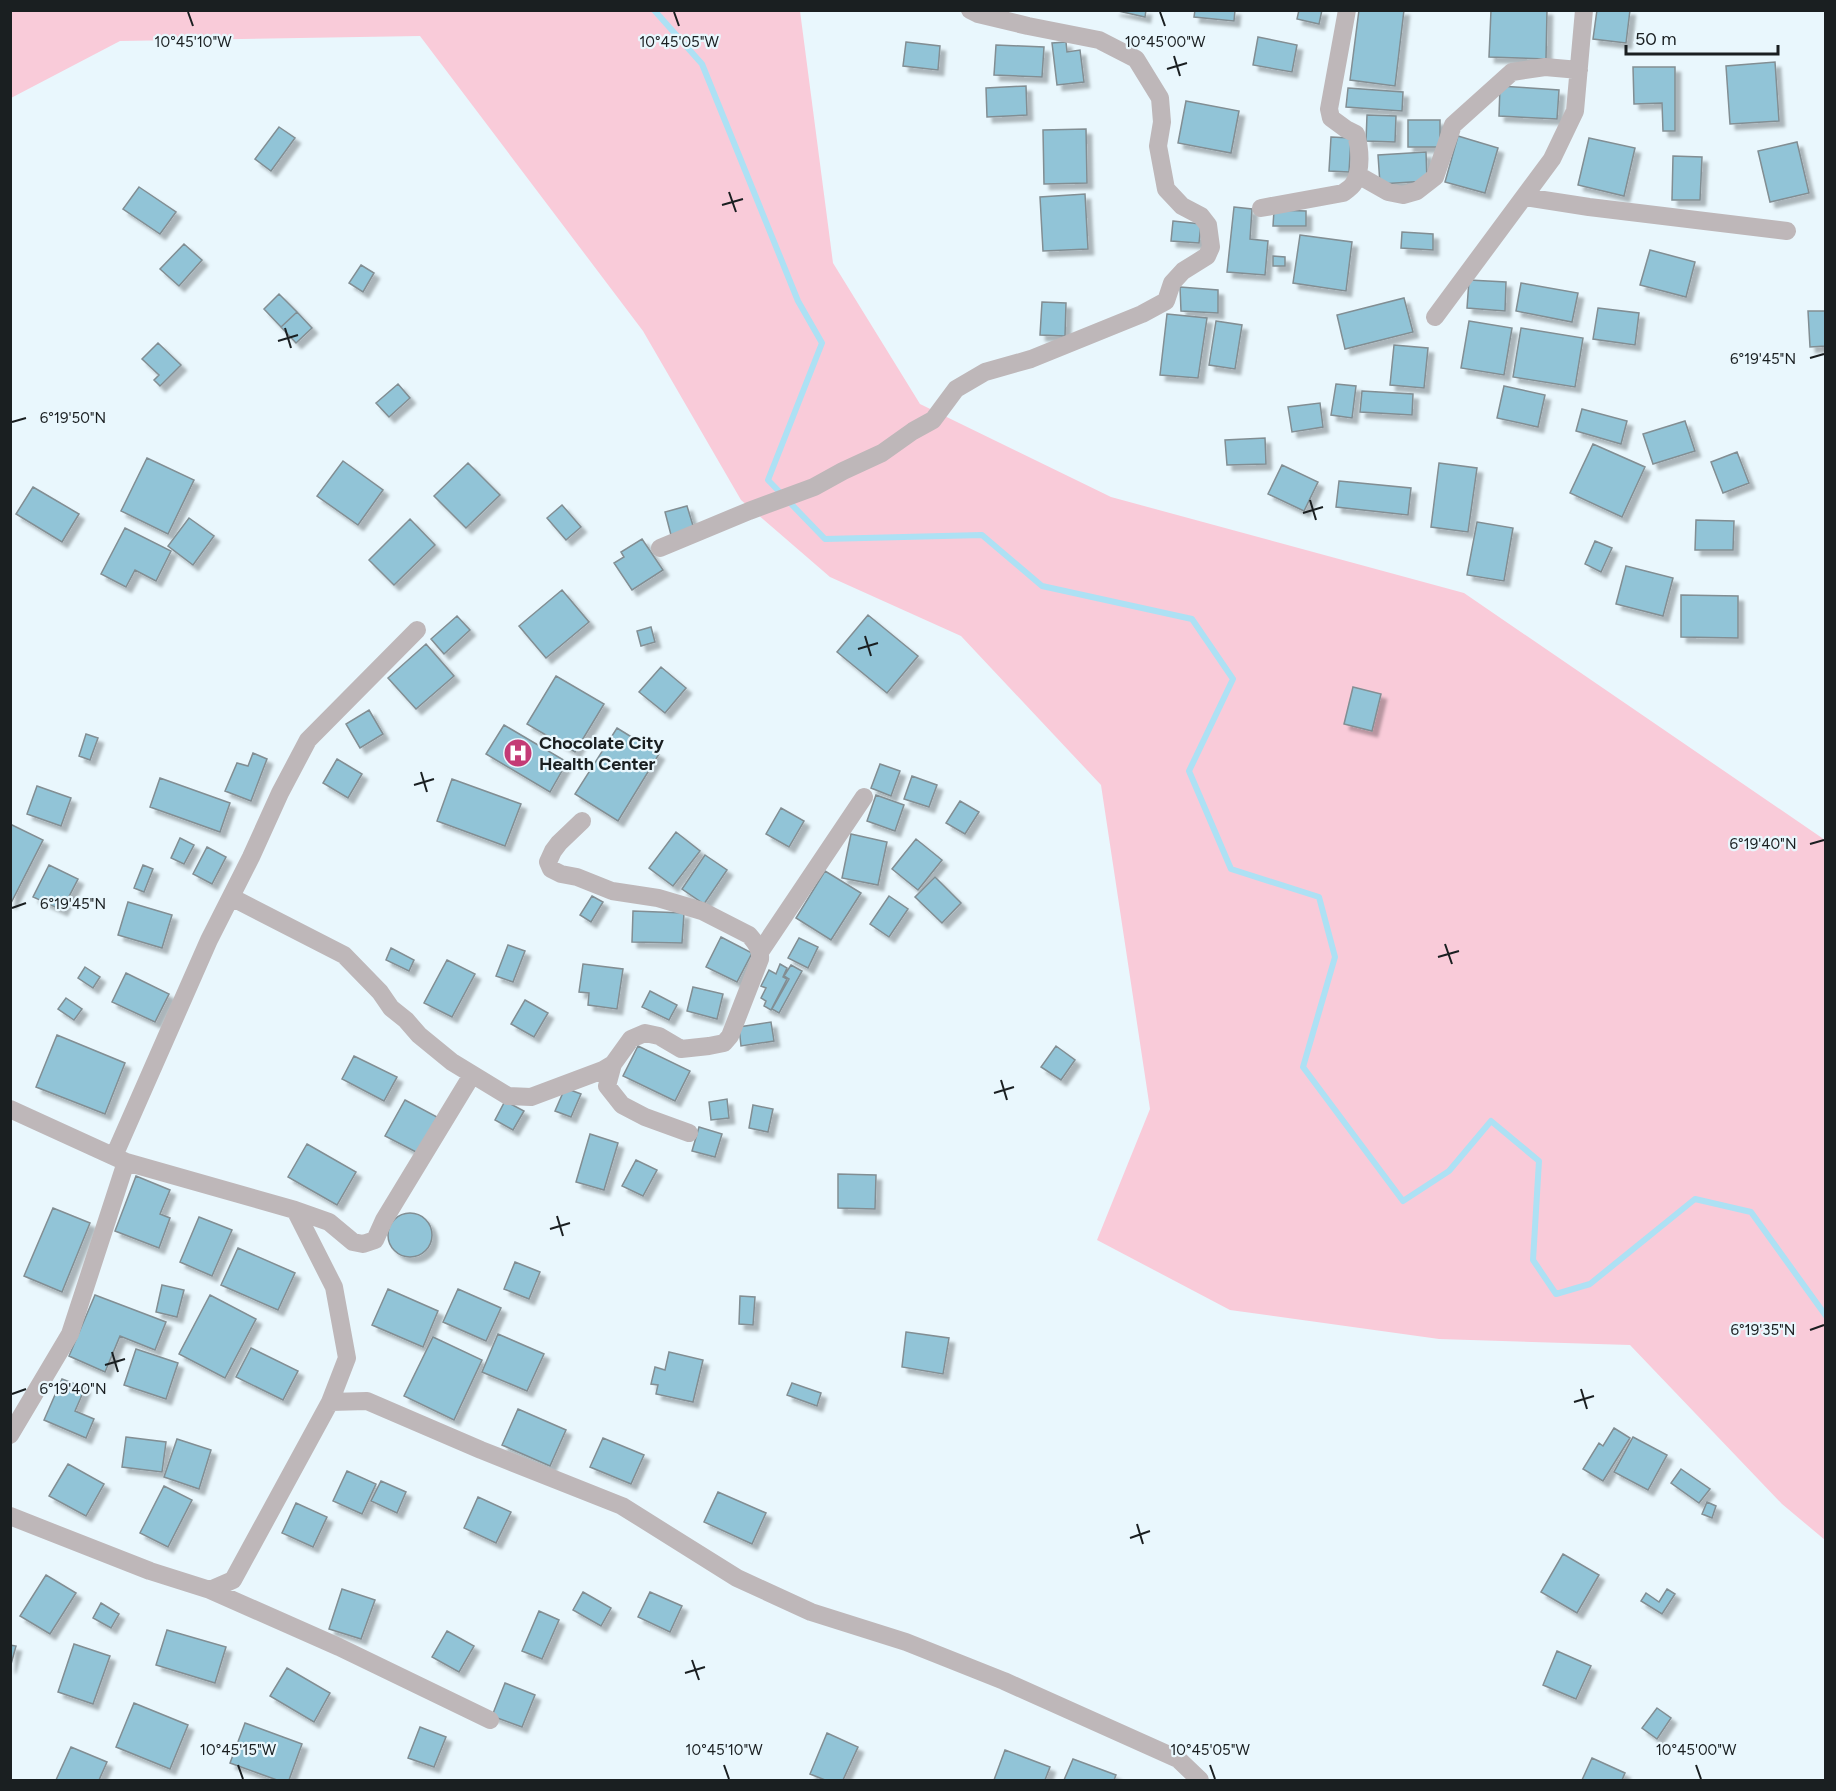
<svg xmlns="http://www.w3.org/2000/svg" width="1836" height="1791" font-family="Figtree,sans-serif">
  <defs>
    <filter id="shadow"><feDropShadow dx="5.5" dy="5.5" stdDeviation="1.5" flood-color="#0004"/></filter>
  </defs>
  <rect width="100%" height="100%" fill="#e9f7fd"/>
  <!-- green -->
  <path fill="#f9cbd9" d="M11,11h789l33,252 87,141 191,93 353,96 361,247v700l-43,-36 -152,-159 -191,-6 -209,-29 -133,-70 53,-131 -49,-324 -140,-149 -131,-59 -89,-77 -98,-169 -223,-295 -300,5 -109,57z"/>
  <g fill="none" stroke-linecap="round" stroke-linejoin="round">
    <!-- stream -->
    <path stroke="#ade1f4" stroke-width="6" d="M654,10l48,54 96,237 24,42 -54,137 57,59 157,-4 60,51 150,33 41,60 -44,92 42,98 88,28 16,60 -32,110 100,134 46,-30 42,-50 48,40 -6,99 23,34 34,-10 105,-85 56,13 75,104"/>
  </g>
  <!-- building -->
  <path fill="#91c4d7" stroke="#828e93" stroke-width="1.5" filter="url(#shadow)" d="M1114,10h32l-1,7z
    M1195,10h40l-1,11 -40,-4z
    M1299,10h23l-3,14 -22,-5z
    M1359,10h45l-9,76 -45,-6z
    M1491,10h56l-1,49 -57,-2z
    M1597,10h33l-4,33 -33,-4z
    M1258,37l39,8 -5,27 -39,-7z
    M906,42l34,4 -2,24 -35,-4z
    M1066,42l1,10 13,-2 4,32 -27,3 -5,-42z
    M996,45l48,2 -2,30 -48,-2z
    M1775,62l4,59 -49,3 -4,-58z
    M1633,67h42v64h-12l-1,-28 -28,1z
    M1026,86l1,29 -40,2 -1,-29z
    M1500,86l59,4 -2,29 -58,-3z
    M1348,88l55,4 -1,19 -56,-4z
    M1186,101l53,10 -8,42 -53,-10z
    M1367,115l29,1 -1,26 -29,-1z
    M1408,120h32v27h-32z
    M279,127l16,11 -24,33 -16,-12z
    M1086,129l1,54 -43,1 -1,-54z
    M1458,136l40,12 -13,45 -40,-11z
    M1331,137l20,1 -2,34 -20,-1z
    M1589,138l46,10 -11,48 -46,-11z
    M1797,142l12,51 -39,9 -12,-51z
    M1426,152l1,29 -47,3 -2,-29z
    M1673,156l29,1 -2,43h-28z
    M139,187l37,25 -16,22 -37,-25z
    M1085,194l3,55 -45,2 -3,-54z
    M1234,207l18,2 -2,30 18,2 -3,34 -38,-3z
    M1274,210l32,1v15h-33z
    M1173,221l28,3 -2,19 -28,-2z
    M1402,232l31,2v16l-32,-2z
    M1300,235l52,7 -6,49 -53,-8z
    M184,244l18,16 -23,26 -19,-17z
    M1650,250l45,12 -9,35 -46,-12z
    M1273,256l12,1v9h-12z
    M361,265l13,8 -11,19 -14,-9z
    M1469,280l37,2 -1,29 -38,-3z
    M1521,283l57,10 -6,29 -56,-11z
    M1180,287l38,3v23l-37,-2z
    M279,294l18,18 -16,15 -17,-18z
    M1404,298l9,34 -68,17 -8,-34z
    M1042,302l24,1 -1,33 -25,-1z
    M1598,308l41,5 -4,32 -42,-6z
    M1808,311h18v35l-16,1z
    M297,312l15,16 -16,15 -15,-16z
    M1167,314l40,4 -9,60 -38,-3z
    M1216,321l26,4 -7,44 -26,-4z
    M1469,321l43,7 -8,47 -43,-7z
    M1521,328l62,10 -8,49 -62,-10z
    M158,343l23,22 -21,21 -6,-6 5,-5 -17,-16z
    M1394,345l34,3 -4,40 -34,-3z
    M398,384l12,14 -21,19 -13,-14z
    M1336,384l20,2 -4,32 -21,-3z
    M1504,386l41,9 -7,32 -41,-9z
    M1362,391l51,3 -1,21 -52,-3z
    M1320,403l3,24 -31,5 -4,-25z
    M1582,409l45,12 -6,23 -45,-13z
    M1685,421l10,30 -42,13 -10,-30z
    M1265,438l1,26 -39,1 -2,-25z
    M1593,444l52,23 -23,50 -52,-24z
    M1737,452l12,31 -26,10 -12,-31z
    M147,458l47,22 -26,54 -47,-23z
    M343,461l40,29 -25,35 -41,-29z
    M468,463l32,32 -34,33 -32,-32z
    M1439,463l38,5 -9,64 -37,-5z
    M1282,465l36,17 -14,29 -36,-17z
    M1339,481l72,7 -3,27 -72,-8z
    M33,487l46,27 -17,28 -46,-28z
    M562,505l19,22 -15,13 -19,-22z
    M687,506l7,23 -23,6 -6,-23z
    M189,518l25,18 -21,29 -25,-19z
    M410,519l25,26 -41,40 -25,-25z
    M1696,520l38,1 -1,29h-38z
    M1477,522l36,6 -9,53 -37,-6z
    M125,528l46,23 -15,30 -21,-11 -9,17 -25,-13z
    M642,539l21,31 -31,20 -18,-27 10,-6 -3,-5z
    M1595,541l17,7 -11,24 -16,-8z
    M1626,566l47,12 -10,38 -47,-12z
    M562,590l27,32 -43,36 -27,-32z
    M1681,595l57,1v42l-57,-1z
    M868,615l50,41 -31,37 -50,-41z
    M457,616l13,14 -26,24 -13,-15z
    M651,627l4,15 -14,4 -4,-15z
    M426,644l28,32 -38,33 -28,-31z
    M661,667l25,21 -21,25 -26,-21z
    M556,676l48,28 -29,48 -48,-28z
    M1353,687l28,7 -9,37 -28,-7z
    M369,710l14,24 -23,14 -14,-24z
    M504,725l63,37 -17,30 -64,-38z
    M617,728l42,26 -41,67 -43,-27z
    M86,734l12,4 -8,22 -11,-4z
    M253,753l14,6 -16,42 -26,-10 12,-28 11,3z
    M337,759l25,15 -14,24 -25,-15z
    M880,764l20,7 -9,25 -20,-8z
    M912,776l25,9 -8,22 -25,-8z
    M160,778l70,25 -10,29 -70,-25z
    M452,779l69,25 -16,42 -68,-25z
    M37,786l34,12 -10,28 -34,-12z
    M876,795l28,10 -9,26 -28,-10z
    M960,801l19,11 -14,22 -19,-11z
    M781,808l23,13 -15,26 -23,-13z
    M10,824l33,16 -32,63h-1z
    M676,832l24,19 -27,35 -24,-18z
    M851,834l36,8 -9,43 -36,-7z
    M180,838l14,7 -10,19 -13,-6z
    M916,839l26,21 -24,30 -26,-21z
    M207,847l19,10 -14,27 -19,-10z
    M705,855l22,15 -23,34 -22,-15z
    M49,865l29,14 -16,31 -29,-13z
    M143,865l10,4 -9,23 -10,-4z
    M825,871l36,22 -30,47 -35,-22z
    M935,877l26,26 -19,20 -27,-26z
    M592,896l11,6 -12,20 -11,-7z
    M889,896l19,13 -19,28 -19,-13z
    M128,902l44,13 -10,33 -44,-13z
    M633,911l51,2 -2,30 -50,-1z
    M721,937l31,16 -15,29 -31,-15z
    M799,938l19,9 -10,21 -20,-10z
    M508,945l17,6 -12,31 -17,-6z
    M391,948l23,12 -5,11 -23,-11z
    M447,960l28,14 -23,43 -28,-14z
    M583,964l40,5 -6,40 -29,-4 1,-12 -10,-1z
    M780,964l7,4 -4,9 4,2 -16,31 -7,-4 2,-5 -5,-3 5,-10 -5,-2 8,-16 7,4z
    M791,965l11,6 -23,42 -7,-4 17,-30 -5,-3z
    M85,967l15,10 -7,11 -15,-10z
    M126,973l43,21 -14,28 -43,-20z
    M693,987l30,7 -6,25 -30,-8z
    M650,991l27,14 -8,15 -27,-13z
    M66,998l16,11 -8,11 -16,-11z
    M525,1000l23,13 -14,24 -23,-13z
    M771,1022l3,19 -33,5 -2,-19z
    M57,1035l68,28 -20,51 -69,-27z
    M638,1046l52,25 -15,30 -52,-25z
    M1056,1046l19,14 -14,20 -20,-13z
    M354,1056l43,21 -13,24 -42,-22z
    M565,1088l16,6 -10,23 -16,-6z
    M727,1099l2,19 -18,2 -2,-18z
    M405,1100l32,17 -19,36 -33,-17z
    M505,1101l19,10 -11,19 -18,-10z
    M753,1105l20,4 -5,23 -19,-4z
    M699,1127l23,7 -7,23 -23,-6z
    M590,1134l28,9 -14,47 -28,-8z
    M307,1144l49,28 -19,33 -49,-28z
    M636,1160l21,10 -14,26 -21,-10z
    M838,1174l38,1 -1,34 -37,-1z
    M136,1176l34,14 -10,24 10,4 -11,30 -44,-17z
    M53,1208l37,15 -28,69 -38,-16z
    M388 1235a22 22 0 1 1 44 0a22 22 0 1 1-44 0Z
    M199,1217l33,13 -20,46 -32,-14z
    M238,1248l57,25 -17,37 -57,-25z
    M515,1262l25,10 -11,27 -25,-10z
    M162,1285l22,5 -7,27 -21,-5z
    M388,1289l50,22 -15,36 -51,-22z
    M458,1289l43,19 -15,33 -43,-19z
    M95,1295l71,27 -11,28 -35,-14 -15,36 -36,-16z
    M210,1295l46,24 -31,59 -46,-24z
    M740,1296l15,1 -2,28 -14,-1z
    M906,1332l43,6 -6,36 -41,-7z
    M498,1334l46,20 -17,37 -45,-19z
    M433,1337l49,23 -28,60 -50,-24z
    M251,1348l47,23 -15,29 -47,-23z
    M136,1349l42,14 -12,36 -42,-14z
    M669,1352l34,8 -10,42 -37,-8 2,-9 -7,-1 4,-17 10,3z
    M62,1379l23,9 -10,23 19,8 -8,19 -42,-18z
    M792,1383l29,10 -4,13 -30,-11z
    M518,1409l48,21 -16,36 -48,-21z
    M1614,1428l16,10 -27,43 -20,-12 16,-26 4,3z
    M126,1437l40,5 -4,30 -40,-5z
    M1633,1437l34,18 -19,35 -34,-18z
    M603,1438l41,17 -13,29 -41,-17z
    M177,1439l34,11 -12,39 -35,-12z
    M68,1464l36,20 -18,32 -37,-20z
    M1681,1469l29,20 -11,14 -28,-20z
    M347,1471l29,13 -14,30 -29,-13z
    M381,1481l25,11 -9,21 -26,-12z
    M164,1486l28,14 -24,47 -28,-14z
    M718,1492l48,21 -14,31 -48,-22z
    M478,1497l33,15 -15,31 -32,-15z
    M1707,1502l9,4 -4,12 -10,-4z
    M296,1503l31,14 -14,30 -31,-14z
    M1563,1554l36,21 -22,38 -36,-21z
    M46,1575l30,18 -26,41 -30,-18z
    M342,1589l33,11 -14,39 -32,-10z
    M1667,1589l8,5 -13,20 -21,-13 5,-8 13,9z
    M583,1592l28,16 -10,18 -28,-16z
    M650,1592l32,14 -12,26 -32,-15z
    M101,1603l18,11 -8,14 -18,-10z
    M539,1611l20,9 -17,39 -20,-8z
    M167,1630l59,17 -11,36 -59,-18z
    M447,1631l27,15 -15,26 -27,-15z
    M74,1644l36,12 -17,48 -35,-12z
    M10,1645l6,1 -6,22z
    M1557,1651l34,15 -15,33 -33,-14z
    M287,1668l43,25 -16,29 -44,-26z
    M505,1683l30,12 -13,32 -30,-11z
    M134,1703l54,22 -18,44 -54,-22z
    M1657,1708l14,10 -14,21 -15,-11z
    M245,1723l57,21 -13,36h-12l-47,-17z
    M420,1727l26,10 -12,30 -26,-9z
    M827,1733l31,14 -15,33h-18l-15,-6z
    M71,1747l36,15 -8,18h-43z
    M1005,1750l45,17 -5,13h-51z
    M1592,1758l33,15 -3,7h-40z
    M1073,1759l43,16 -2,5h-50z"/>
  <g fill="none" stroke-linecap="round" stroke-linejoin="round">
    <!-- street -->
    <path stroke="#beb7b9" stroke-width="18" d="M1358,175l30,17 15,3 14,-4 18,-14 18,-52 59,-53 33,-5 34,3
      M1524,197l65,10 198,24
      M1261,208l82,-15c4,-3 9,-6 11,-10 8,-13 6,-35 2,-49l-10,-5 -15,-11 -2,-9 18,-99
      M1435,317l117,-158 23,-48 9,-101
      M660,548l89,-37 65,-24 29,-16 39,-18 31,-22 20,-11 23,-31 29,-17 46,-13 111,-45 24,-13 6,-18 11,-12 24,-15 4,-9 -3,-22 -7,-9 -19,-10 -16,-17 -8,-43 4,-24 -2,-24 -24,-39 -37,-19 -71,-14 -50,-12 -8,-4
      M231,897l113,58 36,37 11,16 15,12 13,15 33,27 56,34 23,1 72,-27 10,-6 18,-25 14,-6 14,3 22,13 28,-3 15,-3 6,-7 30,-77c1,-10 -5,-17 -11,-24l-47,-24 -44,-13 -46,-7 -35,-14 -16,-3 -10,-5 -3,-7 5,-11 6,-8 23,-22
      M760,952l104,-155
      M613,1064l-6,22 15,19 23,12 44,16
      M10,1109l116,53 169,48 34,12 24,20 10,2 12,-4 9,-20 88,-145
      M114,1156l95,-216 42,-83 29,-64 28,-53 109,-110
      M295,1210l39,77 13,71 -17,44
      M10,1435l60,-101 56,-172
      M10,1516l140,55 60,19 23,-10 97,-178 37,-1 114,49 141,56 115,72 74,34 95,30 98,39 174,78 22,21
      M210,1590l129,57 151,73"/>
  </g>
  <!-- ticks -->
  <path fill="none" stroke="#1a1f21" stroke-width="2" d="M188,12l5,14M674,12l5,14M1160,12l5,14M1174,56l6,20M1167,69l20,-6M729,192l7,20M722,205l21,-6M285,328l6,20M278,341l20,-6M1810,358l14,-4M12,422l14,-4M1310,500l6,20M1303,513l20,-6M865,636l6,20M858,649l20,-6M421,772l6,20M414,785l20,-6M1810,844l14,-4M12,908l14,-5M1445,944l7,20M1438,957l21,-6M1001,1080l6,20M994,1093l20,-6M557,1216l6,20M550,1229l20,-6M1810,1330l14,-5M112,1352l6,20M105,1365l20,-6M1581,1389l6,20M12,1394l14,-5M1574,1402l20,-6M1137,1524l6,20M1130,1538l20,-7M692,1660l7,20M685,1673l20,-6M238,1765l5,14M724,1765l5,14M1210,1765l5,14M1696,1765l5,14"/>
  <!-- icons -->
  <defs>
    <g id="hospital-disc" transform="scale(1.5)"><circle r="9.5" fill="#c43b76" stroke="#e9f7fd"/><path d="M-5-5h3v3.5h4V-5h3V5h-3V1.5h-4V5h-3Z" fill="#fff"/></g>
  </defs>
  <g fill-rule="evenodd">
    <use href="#hospital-disc" x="518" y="753"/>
  </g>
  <g text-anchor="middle" stroke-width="4.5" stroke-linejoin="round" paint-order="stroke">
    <!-- poi labels -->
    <g font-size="18" font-weight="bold" fill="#1a1f21" stroke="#e9f7fd" text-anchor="start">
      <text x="539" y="749">Chocolate City<tspan x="539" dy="21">Health Center</tspan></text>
    </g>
  </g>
  <g font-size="15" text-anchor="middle" fill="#1a1f21" stroke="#e9f7fd" stroke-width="4.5" stroke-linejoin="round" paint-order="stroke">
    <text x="679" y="47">10°45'05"W</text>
    <text x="193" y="47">10°45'10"W</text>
    <text x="1165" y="47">10°45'00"W</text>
    <text x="1763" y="364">6°19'45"N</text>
    <text x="73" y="423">6°19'50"N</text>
    <text x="1763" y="849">6°19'40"N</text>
    <text x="73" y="909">6°19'45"N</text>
    <text x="1763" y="1335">6°19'35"N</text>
    <text x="73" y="1394">6°19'40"N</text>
    <text x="238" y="1755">10°45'15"W</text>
    <text x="724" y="1755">10°45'10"W</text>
    <text x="1210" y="1755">10°45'05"W</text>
    <text x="1696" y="1755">10°45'00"W</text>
  </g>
  <!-- border -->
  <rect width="1836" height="1791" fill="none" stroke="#1a1f21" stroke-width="24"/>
  <!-- scale -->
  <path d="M1626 45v9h152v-9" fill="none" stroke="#1a1f21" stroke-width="3"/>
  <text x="1635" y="45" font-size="18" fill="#1a1f21" stroke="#e9f7fd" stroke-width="4.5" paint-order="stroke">50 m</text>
</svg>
